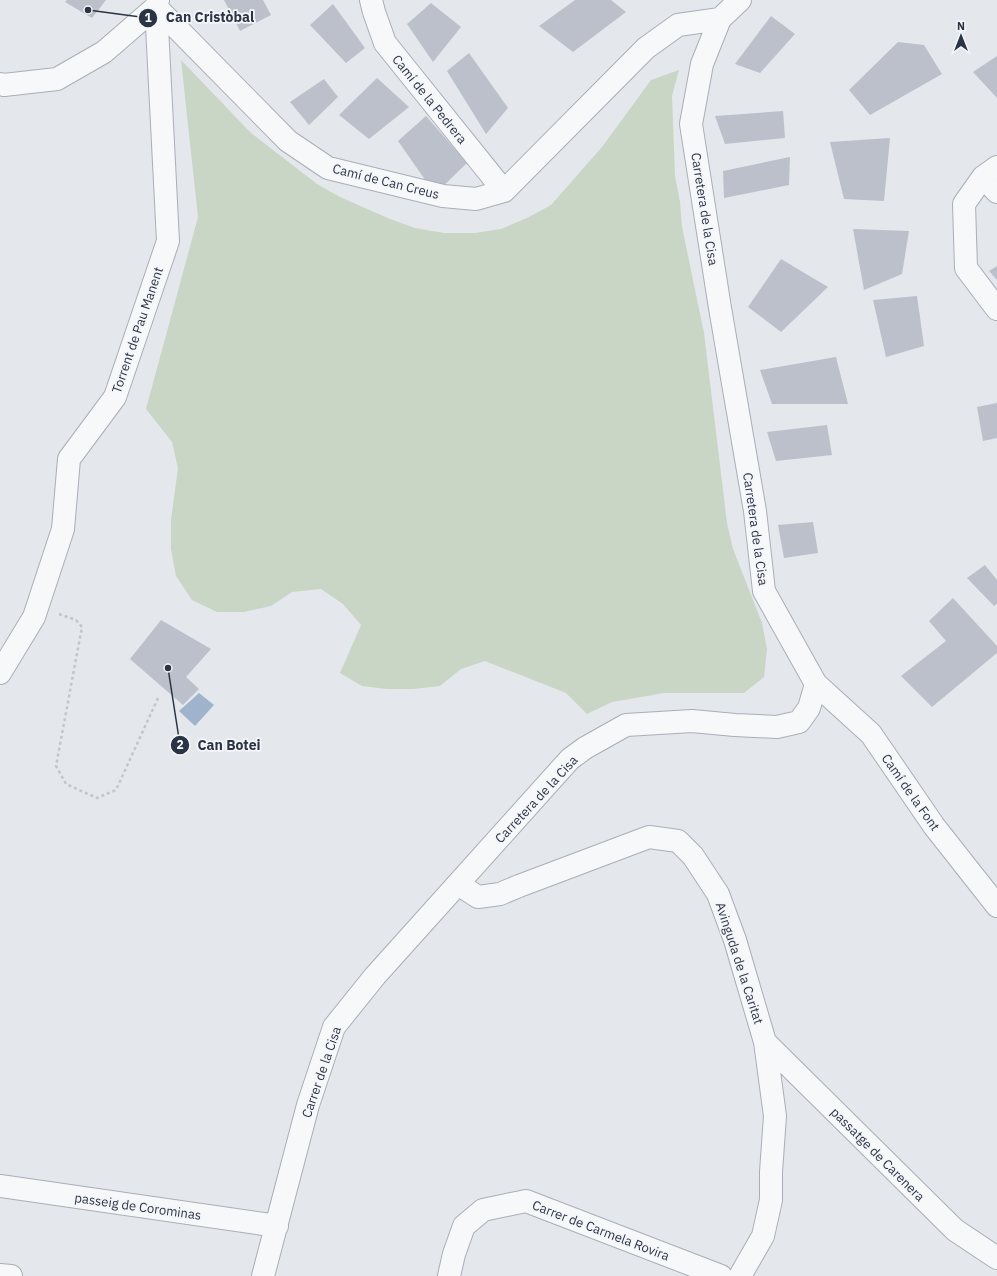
<svg xmlns="http://www.w3.org/2000/svg" width="997" height="1276" font-family="'IBM Plex Sans',sans-serif">
  <rect width="100%" height="100%" fill="#e4e7ec"/>
  <!-- green -->
  <path fill="#c9d6c5" d="M181,60l70,73 66,51 23,13 50,22 25,9 29,5h31l26,-4 26,-11 24,-13 51,-58 49,-67 28,-10 -7,26 3,80 5,26 2,25 22,106 23,190 6,26 29,74 5,26 -3,28 -20,16h-80l-52,9 -25,12 -21,-21 -81,-32 -24,8 -21,17 -27,3h-26l-25,-3 -22,-13 21,-48 -18,-21 -22,-15 -29,3 -21,14 -27,6h-27l-25,-12 -16,-24 -5,-27v-29l7,-52 -6,-26 -26,-33 52,-192z"/>
  <!-- water -->
  <path fill="#9fb4cc" d="M199,693l15,12 -19,21 -16,-15z"/>
  <!-- building -->
  <path fill="#bbc0ca" d="M67,0h39l-14,18 -27,-16z
    M224,0h39l8,15 -31,16z
    M575,0h36l15,12 -53,40 -34,-26z
    M431,3l30,24 -28,35 -26,-38z
    M333,4l32,44 -19,15 -36,-38z
    M771,16l24,18 -35,39 -25,-9z
    M898,42l26,3 18,29 -72,41 -21,-25z
    M469,53l39,55 -22,26 -39,-63z
    M997,56v42l-24,-26z
    M377,78l32,29 -40,32 -30,-24z
    M324,79l14,18 -29,28 -19,-23z
    M783,111l2,27 -60,6 -10,-28z
    M426,116l41,47 -32,31 -37,-53z
    M890,138l-6,63 -40,-2 -14,-57z
    M790,157l-1,28 -65,13 -1,-27z
    M853,229l56,2 -7,43 -38,16z
    M781,259l47,28 -47,45 -33,-25z
    M997,266v14l-8,-9z
    M917,296l7,50 -38,11 -13,-57z
    M836,357l12,47h-76l-12,-34z
    M997,403v35l-14,3 -6,-34z
    M827,425l5,30 -56,6 -9,-29z
    M813,522l5,31 -34,5 -6,-33z
    M985,565l12,15v24l-3,2 -27,-28z
    M953,598l44,48v7l-65,54 -31,-31 45,-35 -17,-20z
    M161,620l50,29 -25,28 13,12 -16,16 -53,-46z"/>
  <g fill="none" stroke-linecap="round" stroke-linejoin="round">
    <!-- minor casing -->
    <g stroke="#a9aeb7" stroke-width="24">
      <path id="minor" d="M371,0l3,12 11,31 119,148
        M740,0l-20,19 -18,45 -11,60 29,184 35,203 9,80 52,93 55,50 63,92 63,80
        M0,84l4,1 53,-6 47,-27 52,-45 132,134 40,27 115,28 33,3 28,-8 142,-143 32,-23 42,-6
        M997,167l-14,10 -19,27 2,64 31,41
        M983,177l14,15
        M0,673l34,-56 29,-88 6,-70 46,-62 53,-156 -12,-234 2,-7
        M458,884l20,13 22,-3 19,-8 130,-49 29,4 15,15 25,38 17,46 30,102 10,74 -4,56v28l-8,36 -23,40
        M765,1042l190,188 42,28
        M0,1186l277,40
        M0,1275l11,1
        M263,1276l45,-171 26,-78 41,-51 195,-217 15,-11 41,-23 66,-4 43,4 42,2 22,-5 10,-14 7,-24
        M449,1276l5,-22 10,-28 19,-16 43,-9 195,75"/>
    </g>
    <!-- path -->
    <path stroke="#c2c5cb" stroke-width="2.5" stroke-dasharray="3 3" stroke-linecap="butt" d="M59,614l17,6 6,7 -26,139 10,18 31,14 19,-8 42,-92"/>
    <!-- minor -->
    <use href="#minor" stroke="#f7f8fa" stroke-width="22"/>
  </g>
  <g text-anchor="middle" stroke-width="3.5" stroke-linejoin="round" paint-order="stroke">
    <!-- street labels -->
    <g font-size="13" fill="#2b3445" stroke="#f4f6f9">
      <text transform="translate(430 99) rotate(51)" y="5">Camí de la Pedrera</text>
      <text transform="translate(386 181) rotate(14)" y="5">Camí de Can Creus</text>
      <text transform="translate(705 209) rotate(81)" y="5">Carretera de la Cisa</text>
      <text transform="translate(137 330) rotate(-71)" y="5">Torrent de Pau Manent</text>
      <text transform="translate(756 529) rotate(82)" y="5">Carretera de la Cisa</text>
      <text transform="translate(911 792) rotate(55)" y="5">Camí de la Font</text>
      <text transform="translate(536 799) rotate(-47)" y="5">Carretera de la Cisa</text>
      <text transform="translate(740 963) rotate(72)" y="5">Avinguda de la Caritat</text>
      <text transform="translate(321 1072) rotate(-71)" y="5">Carrer de la Cisa</text>
      <text transform="translate(878 1154) rotate(45)" y="5">passatge de Carenera</text>
      <text transform="translate(138 1206) rotate(8)" y="5">passeig de Corominas</text>
      <text transform="translate(601 1230) rotate(21)" y="5">Carrer de Carmela Rovira</text>
    </g>
  </g>
  <!-- callouts -->
  <path fill="none" stroke="#2b3445" stroke-width="1.5" d="M88 10L148 18M168 668L180 745"/>
  <g fill="#2b3445" stroke="#f4f6f9" stroke-width="1.5">
    <circle cx="88" cy="10" r="4"/>
    <circle cx="168" cy="668" r="4"/>
    <circle cx="148" cy="18" r="10"/>
    <circle cx="180" cy="745" r="10"/>
  </g>
  <g font-size="12" text-anchor="middle" font-weight="bold" fill="#fff">
    <text x="148" y="22">1</text>
    <text x="180" y="749">2</text>
  </g>
  <g font-size="14" text-anchor="middle" font-weight="bold" fill="#2b3445" stroke="#f4f6f9" stroke-width="3.5" stroke-linejoin="round" paint-order="stroke">
    <text x="210" y="22">Can Cristòbal</text>
    <text x="229" y="750">Can Botei</text>
  </g>
  <!-- north arrow -->
  <g transform="translate(961 36)" stroke="#f4f6f9" stroke-width="3" paint-order="stroke">
  <path d="M0-3L7 15L0 10L-7 15Z" fill="#2b3445"/>
  <text y="-6" font-size="11" font-weight="bold" text-anchor="middle" fill="#2b3445">N</text>
  </g>
</svg>
